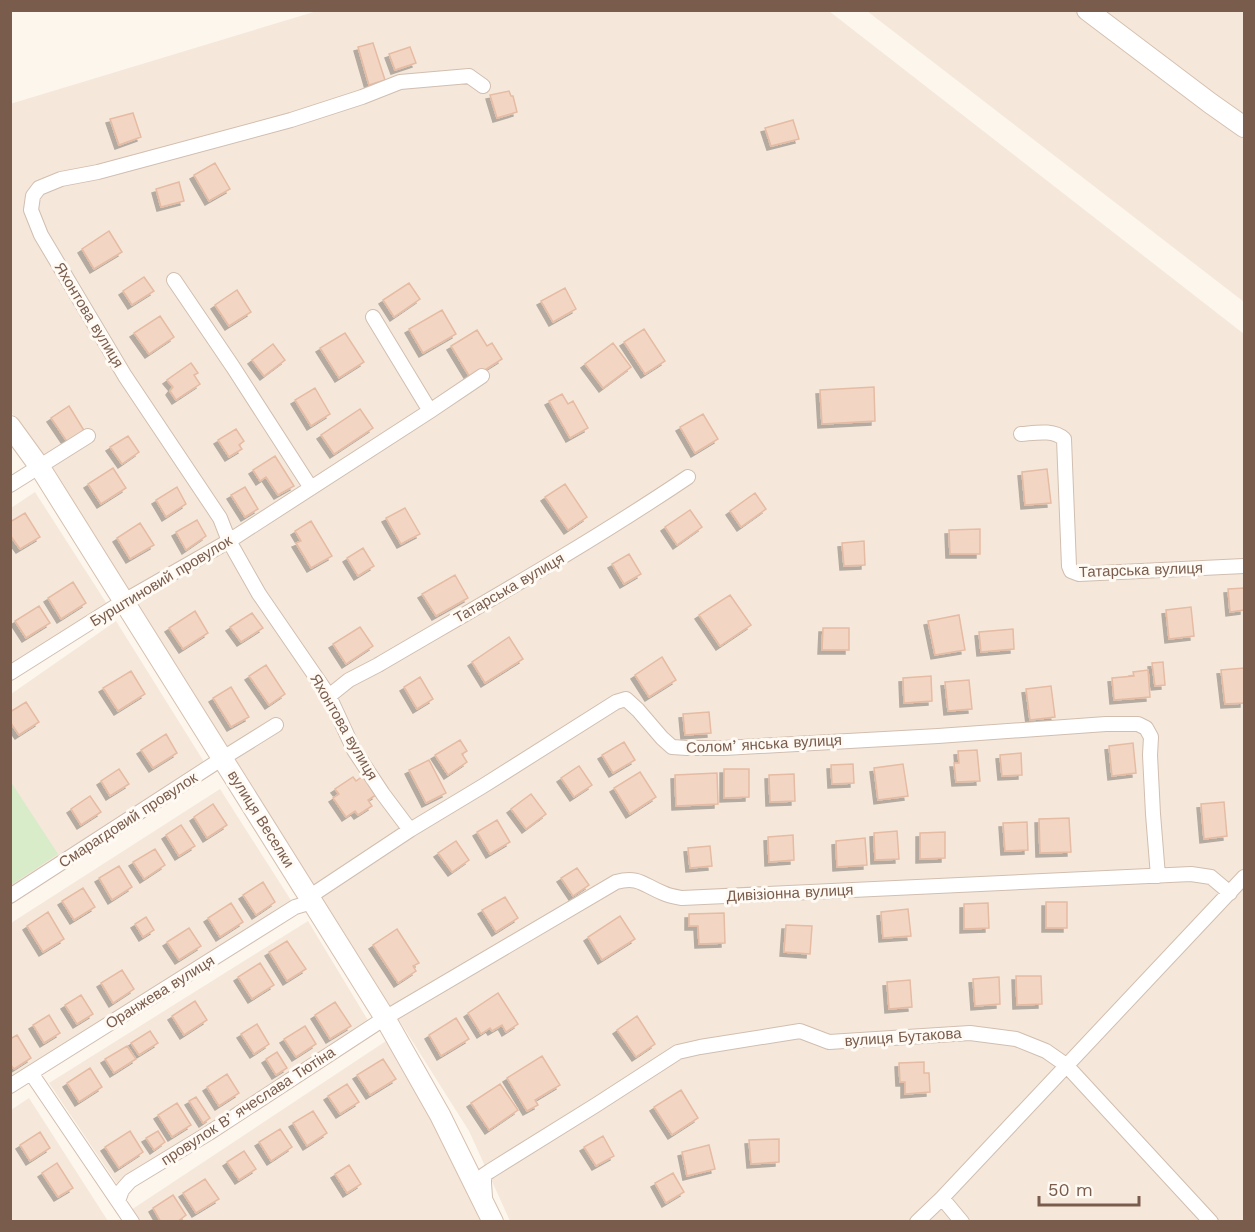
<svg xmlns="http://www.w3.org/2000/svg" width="1255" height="1232" font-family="'Work Sans',sans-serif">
  <defs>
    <filter id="shadow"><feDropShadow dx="-4" dy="4" stdDeviation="0" flood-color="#0004"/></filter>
  </defs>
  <rect width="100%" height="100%" fill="#fdf6ec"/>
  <!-- residential -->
  <path fill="#f5e8da" d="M317,11h512l415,323v887h-734l-41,-90 -423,-670 -35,-49 -1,-308z
    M867,11h377v291z
    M35,492l72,112 -96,62v-158z
    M116,621l90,144 -195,127v-198z
    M220,789l74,116 -283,176v-158z
    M308,921l64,106 -253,160 -70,-104z
    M386,1041l57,99 37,81 -342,1 -7,-12z
    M29,1098l79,123 -97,1v-112z"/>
  <!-- green -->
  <path fill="#d8ecc9" d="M11,782l47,72 -47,31h-1z"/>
  <!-- building -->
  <path fill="#f3d5c3" stroke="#e6bba3" stroke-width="1.5" filter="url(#shadow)" d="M373,43l12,37 -16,5 -11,-38z
    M410,47l6,16 -21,7 -6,-16z
    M509,91l2,5h2l4,16 -20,6 -7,-23z
    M133,113l8,24 -22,8 -9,-26z
    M793,120l6,19 -28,7 -6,-18z
    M215,163l15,26 -21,12 -15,-26z
    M179,182l5,19 -23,6 -5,-18z
    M109,231l13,21 -28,17 -12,-20z
    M144,277l10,14 -22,14 -9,-14z
    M409,283l11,16 -26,18 -11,-17z
    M565,288l11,21 -23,13 -12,-21z
    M237,290l14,22 -22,14 -14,-21z
    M442,310l14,24 -33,19 -14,-24z
    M160,316l14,21 -25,17 -15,-21z
    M644,329l21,32 -20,13 -21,-32z
    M477,330l10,16 5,-3 10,16 -31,20 -20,-33z
    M345,333l19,29 -25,16 -19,-30z
    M613,343l18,24 -28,21 -18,-24z
    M273,344l12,16 -21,16 -12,-16z
    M191,363l7,10 -4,2 6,9 -24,16 -6,-9 3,-4 -6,-7z
    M874,387l1,34 -53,3 -2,-34z
    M315,388l15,26 -19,12 -16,-26z
    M562,394l6,10 5,-3 15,27 -18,10 -21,-37z
    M69,406l16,26 -17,11 -17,-25z
    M360,409l13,19 -39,26 -13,-19z
    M703,414l15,25 -23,14 -15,-26z
    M236,429l8,12 -5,4 3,4 -13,8 -11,-17z
    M128,436l11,16 -17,12 -12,-17z
    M275,456l19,30 -16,9 -12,-18 -6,4 -7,-11z
    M113,468l13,20 -25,16 -13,-20z
    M1047,469l4,34 -26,2 -3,-33z
    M565,484l22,33 -19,13 -23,-33z
    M177,487l9,17 -20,13 -10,-17z
    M245,487l13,22 -13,8 -14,-22z
    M755,493l11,16 -25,18 -11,-16z
    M405,508l15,26 -19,10 -15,-26z
    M690,510l12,17 -25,18 -12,-18z
    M25,513l15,24 -20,12 -10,-14v-13z
    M197,520l9,16 -20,14 -10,-18z
    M311,521l21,35 -21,12 -15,-25 5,-2 -6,-10z
    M140,523l14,22 -24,14 -13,-21z
    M980,529v25h-30l-1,-24z
    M864,541l1,24 -21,1 -2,-23z
    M363,548l11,18 -16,10 -11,-18z
    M629,554l12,20 -17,10 -12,-20z
    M455,575l13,23 -32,18 -14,-22z
    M73,582l13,21 -25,16 -13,-21z
    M1244,588v22l-14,2 -2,-23z
    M730,595l21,30 -31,21 -21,-31z
    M39,606l11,17 -24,15 -11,-17z
    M1191,607l3,29 -25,3 -3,-29z
    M195,611l13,22 -25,16 -14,-21z
    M252,613l11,15 -22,14 -11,-15z
    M959,615l6,35 -30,5 -7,-34z
    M360,627l13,19 -27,18 -13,-20z
    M823,628h26v22h-27z
    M1013,629l1,20 -33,3 -2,-20z
    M509,637l14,22 -38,24 -13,-21z
    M662,657l14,23 -27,17 -14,-22z
    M1163,662l2,23 -10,1 -3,-23z
    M266,665l19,29 -16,11 -20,-29z
    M1244,668v35l-19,1 -4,-34z
    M1148,670l2,27 -36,3 -2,-22 22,-2 -1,-4z
    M131,671l14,23 -27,17 -15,-23z
    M931,676l1,25 -28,2 -1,-25z
    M420,677l13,22 -16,10 -13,-22z
    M969,680l3,29 -24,2 -3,-29z
    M1051,686l4,31 -25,3 -4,-31z
    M231,687l18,30 -18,10 -18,-29z
    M26,702l13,20 -20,13 -9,-13v-10z
    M709,712l2,21 -26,2 -2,-21z
    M166,734l11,19 -24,15 -12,-18z
    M460,740l7,11 -5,3 5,8 -19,13 -13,-20z
    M624,742l11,18 -22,13 -11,-18z
    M1133,743l3,30 -24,3 -3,-30z
    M977,750l3,31 -24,1 -2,-19h5l-1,-12z
    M1021,753l1,22 -20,1 -2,-21z
    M429,760l17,33 -20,10 -17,-33z
    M853,764l1,19 -22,1 -1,-19z
    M903,764l5,32 -30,4 -4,-32z
    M579,766l13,19 -18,12 -13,-19z
    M119,769l10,15 -19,12 -9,-15z
    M724,769h25v28l-25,1z
    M640,772l16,25 -26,17 -16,-26z
    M717,773l1,31 -42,2 -1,-31z
    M794,774l1,27 -25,1 -1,-27z
    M363,776l13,19 -8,5 4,6 -14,9 -3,-4 -9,6 -13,-19 6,-4 -4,-5 18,-12 3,4z
    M531,794l15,20 -20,15 -15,-20z
    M90,796l11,16 -20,13 -10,-16z
    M1224,802l3,34 -23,3 -3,-35z
    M213,804l14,21 -20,13 -13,-21z
    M1069,818l2,34 -31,1 -1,-34z
    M497,820l13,22 -20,12 -13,-22z
    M1027,822l1,28 -23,1 -2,-28z
    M181,825l14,21 -16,10 -13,-21z
    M897,831l2,28 -24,1 -1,-27z
    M945,832v26l-25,1v-26z
    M793,835l1,25 -25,2 -1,-25z
    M865,838l2,27 -30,2 -1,-26z
    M456,841l13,19 -17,12 -14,-19z
    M710,846l2,20 -22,2 -2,-20z
    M155,849l10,16 -21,14 -11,-17z
    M119,866l13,21 -20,13 -13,-22z
    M577,868l12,17 -16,11 -12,-18z
    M263,882l12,20 -19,13 -13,-20z
    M83,888l12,19 -21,13 -12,-19z
    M505,897l13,21 -22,14 -14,-22z
    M1046,902h21v26h-21z
    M231,903l12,19 -23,15 -12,-19z
    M988,903l1,25 -25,1v-25z
    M908,909l3,27 -28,2 -2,-26z
    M48,912l16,27 -21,13 -16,-26z
    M724,913l1,30 -26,1 -1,-18h-9v-12z
    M620,916l15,23 -33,21 -14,-23z
    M146,917l8,13 -11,7 -8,-13z
    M786,925l26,1 -2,28 -26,-2z
    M189,928l12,18 -22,14 -12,-18z
    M397,929l22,34 -6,3 3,5 -18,12 -25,-38z
    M287,941l19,28 -19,12 -18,-29z
    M260,963l14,22 -22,14 -14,-22z
    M122,970l12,19 -21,14 -12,-20z
    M1016,976h25l1,28 -25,1z
    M999,977l1,27 -25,2 -2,-27z
    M910,980l2,27 -23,2 -2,-27z
    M498,993l20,31 -12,8 -4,-7 -10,6 -2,-3 -9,6 -13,-21z
    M81,995l12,19 -16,10 -12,-19z
    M195,1001l12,19 -23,15 -12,-19z
    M335,1002l16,24 -21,13 -15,-24z
    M49,1015l11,18 -16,10 -11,-18z
    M637,1016l18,28 -19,13 -19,-27z
    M456,1018l13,21 -28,17 -12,-21z
    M257,1024l12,20 -15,10 -13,-20z
    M305,1026l11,18 -20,13 -12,-18z
    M150,1031l8,12 -19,12 -8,-12z
    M17,1035l14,23 -17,11 -4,-5v-25z
    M127,1046l9,13 -22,14 -9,-14z
    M277,1052l10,16 -11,7 -10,-16z
    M542,1056l18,29 -25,15 3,5 -11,6 -20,-33z
    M383,1059l13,20 -26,16 -13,-20z
    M924,1062v11h5l1,19 -25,2v-12h-5l-1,-19z
    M90,1068l12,19 -23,15 -12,-19z
    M227,1074l12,19 -20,13 -12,-19z
    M347,1084l12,18 -19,12 -12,-18z
    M500,1084l18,26 -29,20 -18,-27z
    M681,1090l17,28 -26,17 -18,-28z
    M196,1097l14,21 -7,5 -14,-22z
    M177,1103l14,22 -19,12 -14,-22z
    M313,1111l14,22 -20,13 -14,-23z
    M280,1129l12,18 -21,14 -12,-19z
    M130,1131l13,21 -24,16 -14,-21z
    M158,1131l7,11 -11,8 -8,-12z
    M40,1132l10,16 -20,13 -10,-16z
    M603,1136l11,20 -18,10 -12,-19z
    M779,1139v23l-28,2 -2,-24z
    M709,1145l6,24 -28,7 -5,-24z
    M244,1151l12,18 -17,11 -12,-18z
    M57,1163l16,25 -15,9 -16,-24z
    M349,1165l12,19 -14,9 -12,-19z
    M673,1173l11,19 -18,11 -11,-20z
    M205,1179l14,20 -23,14 -13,-20z
    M173,1195l13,20 -9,7h-16l-8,-14z"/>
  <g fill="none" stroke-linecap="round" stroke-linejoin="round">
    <!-- street casing -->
    <g stroke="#d1beb0" stroke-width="16">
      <path id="street" d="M174,280l59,87 78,121
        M373,317l57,94
        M1021,434c14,-1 32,-5 43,5l5,127 2,5 8,3 165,-8
        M10,485l78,-49
        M10,673l114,-72 105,-60 201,-130 52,-35
        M329,696l20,-16 29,-15c104,-61 209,-120 310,-188
        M410,830l-27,-36 -29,-44 -25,-54 -70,-102 -30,-53 -9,-23 -95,-142 -84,-141 -10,-25 2,-14 6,-8 22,-9 37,-7 193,-52 71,-23 38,-15 69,-6 14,10
        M10,896l213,-138 53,-33
        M309,897l101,-67 73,-44 133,-84 10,-3 12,11 24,28 10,9 15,1h37l214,-12 168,-12h32l8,4 5,9 -1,18 3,59 5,62
        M31,1073l101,149
        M10,1086l285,-179 17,-5
        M485,1197l-1,-14v-8l6,-4 106,-66 82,-53 22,-5 100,-16 29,11 141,-9 46,6 30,12 20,14 145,157
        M942,1198l20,24
        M118,1201l4,-11 8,-9 79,-48 176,-115 231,-136c23,-6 27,3 47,11 6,3 13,4 19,5l509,-24 20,3 19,16
        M917,1222l25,-24 302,-321"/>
    </g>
    <!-- secondary casing -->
    <g stroke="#d6c0b0" stroke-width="22">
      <path id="secondary" d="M1087,10l123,93 34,24
        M10,426l29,40 346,552 55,97 53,107"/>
    </g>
    <!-- street -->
    <use href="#street" stroke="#fff" stroke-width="14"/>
    <!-- secondary -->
    <use href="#secondary" stroke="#fff" stroke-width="20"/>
  </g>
  <g text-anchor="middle" stroke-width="6" stroke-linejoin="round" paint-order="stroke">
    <!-- street labels -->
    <g font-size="15" fill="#7a5c4d" stroke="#fffaf3">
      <text transform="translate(89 315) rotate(59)" y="5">Яхонтова вулиця</text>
      <text transform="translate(1141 570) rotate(-2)" y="5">Татарська вулиця</text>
      <text transform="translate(161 581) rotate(-31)" y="5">Бурштиновий провулок</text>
      <text transform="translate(509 588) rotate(-30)" y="5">Татарська вулиця</text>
      <text transform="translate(344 727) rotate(60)" y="5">Яхонтова вулиця</text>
      <text transform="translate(764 744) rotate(-3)" y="5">Соломʼянська вулиця</text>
      <text transform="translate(261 819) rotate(58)" y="5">вулиця Веселки</text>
      <text transform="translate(128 820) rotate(-33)" y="5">Смарагдовий провулок</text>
      <text transform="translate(790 893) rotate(-3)" y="5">Дивізіонна вулиця</text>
      <text transform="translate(160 992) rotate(-32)" y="5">Оранжева вулиця</text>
      <text transform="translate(903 1037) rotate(-4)" y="5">вулиця Бутакова</text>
      <text transform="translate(248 1106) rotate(-33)" y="5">провулок Вʼячеслава Тютіна</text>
    </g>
  </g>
  <!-- border -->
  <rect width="1255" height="1232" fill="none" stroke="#7a5c4d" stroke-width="24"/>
  <!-- scale -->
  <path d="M1039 1196v9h100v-9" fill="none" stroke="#7a5c4d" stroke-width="3"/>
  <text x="1048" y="1196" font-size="18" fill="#7a5c4d" stroke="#fffaf3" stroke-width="4.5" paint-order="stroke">50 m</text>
</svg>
